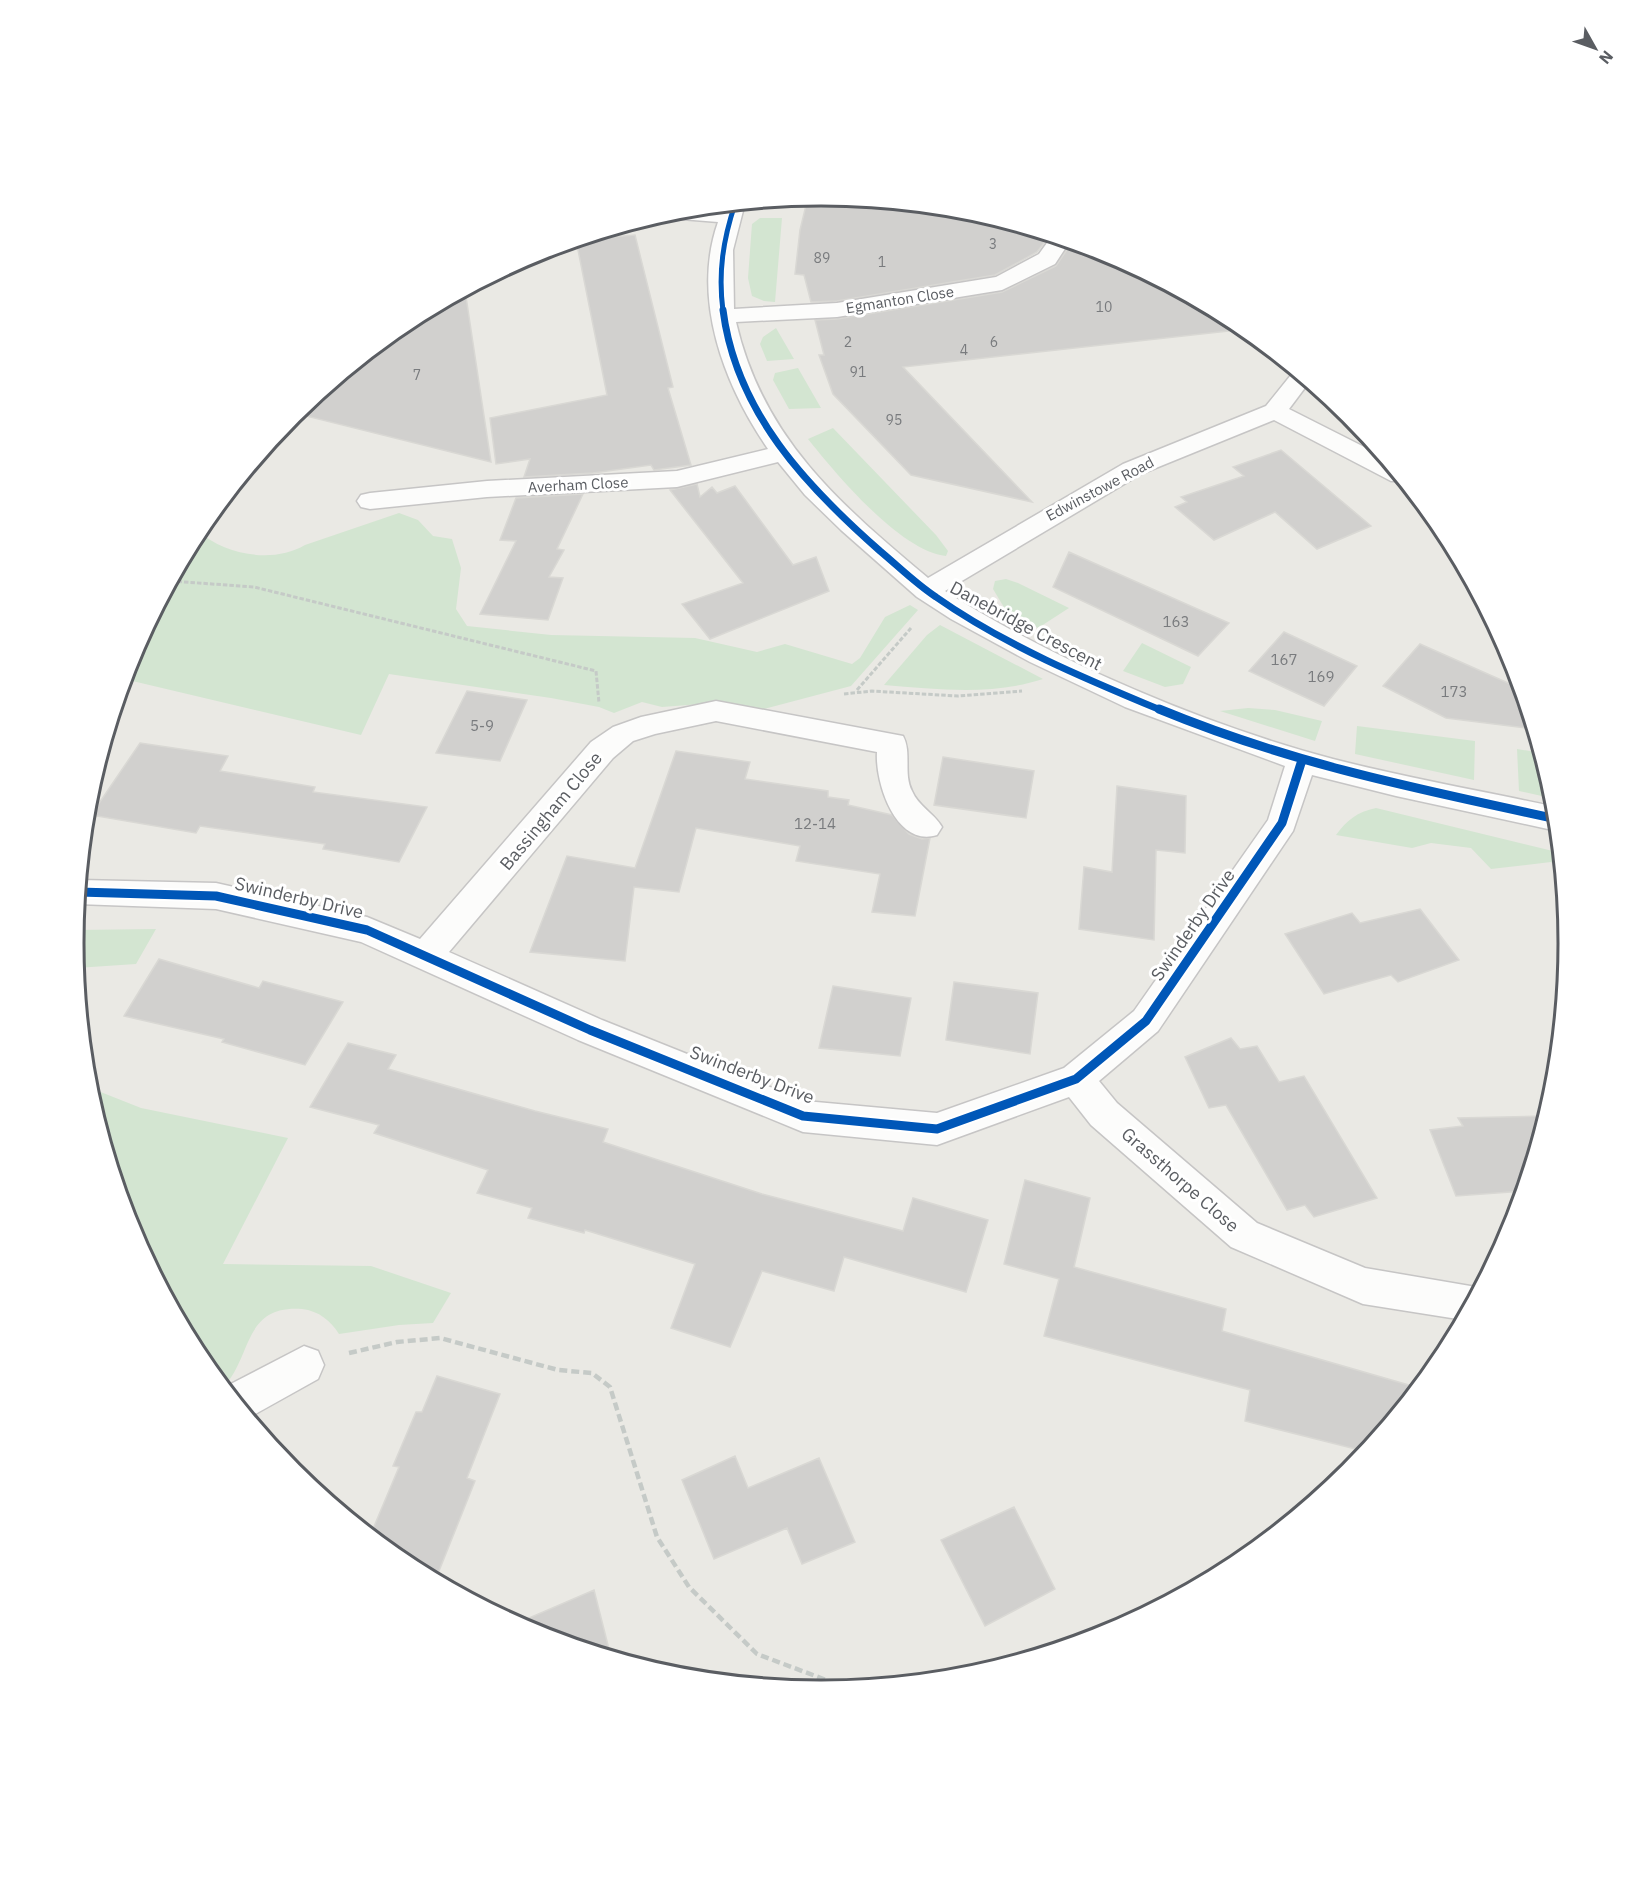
<svg xmlns="http://www.w3.org/2000/svg" width="1643" height="1887" font-family="'IBM Plex Sans',sans-serif">
  <rect width="100%" height="100%" fill="#eae9e4"/>
  <!-- green -->
  <path fill="#d3e5d1" d="M760,218h22l-7,84 -11,-1 -12,-5 -4,-18 4,-54z
    M776,328l18,31 -27,2 -7,-17 3,-7z
    M798,368l23,40 -32,1 -16,-29 2,-7z
    M833,428l103,107 12,16 -2,5c-46,-5 -110,-82 -138,-117z
    M399,513l19,7 15,16 19,3 9,29 -5,41 11,17 84,9 144,3 62,14 28,-8 67,20 8,-6 25,-41 25,-12 8,5 -67,76 -95,25 -55,-7 -39,3 -20,-5 -28,11 -15,-6 -48,-9 -162,-24 -28,61 -237,-56 7,-22 67,-126c27,24 75,33 107,14z
    M1006,579l12,4 51,25 -31,20 -33,-19 -12,-20 2,-8z
    M940,625l103,54c-52,17 -106,10 -159,6l43,-50z
    M1142,643l49,24 -8,17 -18,3 -42,-16z
    M1248,708l27,2 47,11 -7,20 -95,-30z
    M1357,726l118,15 -1,39 -119,-26z
    M1517,749l25,4 13,46 -36,-8z
    M1376,808l185,45 1,19 -11,-10 -60,7 -20,-21 -40,-5 -19,5 -76,-13c11,-15 21,-23 40,-27z
    M156,929l-20,35 -60,4 -1,-38z
    M88,1087l53,21 147,30 -65,126 148,2 80,27 -18,30 -34,2 -60,9c-8,-13 -20,-23 -37,-25 -59,-4 -49,46 -79,79 -65,-80 -113,-200 -135,-301z"/>
  <!-- building -->
  <path fill="#d1d0ce" stroke="#d9d8d4" stroke-width="1.5" d="M808,197l160,13 82,25 -13,17 -42,23 -158,26 -26,1 -7,-27 -9,-1 5,-44z
    M635,235l38,152 -5,1 23,77 -37,5 -3,-5 -58,8 -69,4 6,-18 -34,5 -6,-46 117,-23 -31,-155z
    M1072,242l36,11 129,69 10,7 -344,38 129,135 -121,-27 -78,-81 -14,-39h5l-9,-35 22,-1 165,-27 54,-26z
    M465,290l26,172 -197,-49 112,-92z
    M1281,450l90,76 -54,23 -42,-37 -61,28 -39,-33 12,-5 -6,-5 63,-21 -11,-9z
    M697,484l3,13 12,-10 5,6 18,-7 58,79 23,-8 13,34 -119,48 -28,-35 61,-21 -73,-93z
    M583,494l-26,55 7,1 -15,27 14,1 -15,42 -68,-6 36,-73 -16,-1 16,-42z
    M1069,552l160,71 -31,33 -145,-69z
    M1284,632l73,34 -33,40 -75,-35z
    M1420,644l88,39 13,2 13,44 -88,-11 -63,-32z
    M467,691l60,9 -27,61 -64,-8z
    M140,743l88,13 -8,15 95,16 -2,5 114,15 -28,55 -76,-13 2,-5 -125,-18 -4,7 -105,-18z
    M676,751l74,11 -5,17 83,12v6l21,3 -1,5 44,10 17,19 13,5 8,-1 -15,78 -43,-4 8,-38 -84,-13 4,-15 -104,-18 -17,64 -45,-5 -9,74 -95,-9 37,-96 68,12z
    M943,757l91,14 -8,47 -92,-13z
    M1117,786l69,10 -1,57 -29,-3 -2,90 -75,-11 5,-62 28,5z
    M1420,909l39,51 -61,22 -7,-7 -67,19 -39,-60 67,-21 8,10z
    M159,959l100,29 4,-7 80,21 -38,63 -83,-23 2,-3 -100,-23z
    M954,982l84,11 -8,61 -84,-14z
    M833,986l78,12 -11,58 -81,-8z
    M1231,1038l9,11 17,-3 22,36 25,-6 73,122 -63,19 -9,-12 -18,5 -61,-105 -17,3 -24,-51z
    M348,1043l48,12 -8,14 147,42 73,18 -5,13 159,52 141,37 10,-33 75,22 -22,72 -122,-35 -10,34 -72,-20 -32,76 -59,-19 24,-64 -110,-34 -1,3 -56,-15 4,-10 -55,-15 11,-23 -114,-37 5,-8 -69,-18z
    M1547,1116l-23,75 -68,5 -26,-66 33,-4 -5,-8z
    M1025,1180l65,18 -16,69 152,42 -4,22 197,57 -52,64 -122,-31 5,-31 -206,-54 15,-57 -55,-15z
    M437,1376l63,18 -33,84 8,3 -40,100 -29,-16 -36,-29 29,-69 -6,-1 23,-54h6z
    M735,1456l13,32 71,-30 36,84 -53,22 -15,-36 -73,31 -32,-79z
    M1014,1507l41,82 -70,37 -44,-86z
    M594,1590l17,67 -76,-23 -20,-10z"/>
  <g fill="none" stroke-linecap="round" stroke-linejoin="round">
    <!-- minor casing -->
    <g stroke="#c6c5c5" stroke-width="3">
      <path id="minor" d="M745,203l-12,47 1,59 103,-6 159,-26 43,-23 13,-18 18,5 -15,23 -53,26 -165,27 -101,5c27,117 104,182 192,256l195,-114 143,-58 29,-36 15,11 -21,28 97,49 19,23h-14l-117,-61 -133,54 -196,117c113,72 260,134 388,168 74,19 149,32 223,48l1,24 -161,-35 -84,-21 -19,56 -135,200 -59,50 18,22 140,120 108,45 117,20 -18,32 -101,-16 -132,-57 -140,-122 -22,-28 -132,48 -134,-13 -225,-92 -217,-98 -145,-33 -139,-5 3,-24 136,3 151,34 53,22 171,-197 22,-15 28,-10 75,-16 187,35c9,16 0,38 9,55 6,15 22,22 30,36l-5,8c-41,13 -62,-52 -60,-83l-161,-31 -61,13 -22,7 -20,17 -164,194 153,68 203,81 132,12 127,-45 70,-57 134,-191 17,-54 -160,-59 -95,-45 -79,-43 -34,-22 -76,-67 -36,-35 -27,-33 -101,25 -190,10 -117,12 -9,-2 -4,-6 4,-6 9,-2 117,-12 190,-10 91,-22c-44,-64 -77,-150 -50,-227l-49,-4 -9,-3 38,-7 25,1 1,-4z
        M304,1346l14,5 6,14 -6,14 -70,39 -25,-30z"/>
    </g>
    <!-- path-far1 -->
    <path stroke="#c5cac7" stroke-width="3" stroke-dasharray="4.5 2" stroke-linecap="butt" d="M171,581l83,6 342,84 3,32
      M857,690l54,-62
      M844,694l28,-3 86,5 64,-5"/>
    <!-- path -->
    <path stroke="#c5cac7" stroke-width="4.5" stroke-dasharray="8 4" stroke-linecap="butt" d="M349,1353l48,-11 43,-4 118,32 34,3 18,14 47,150 32,50 68,67 93,35"/>
    <!-- minor -->
    <use href="#minor" fill="#fcfcfb" fill-rule="evenodd"/>
    <!-- cycleway-far2 casing -->
    <g stroke="#fff" stroke-width="8">
      <path id="cycleway-far2" d="M723,311c-5,-38 0,-71 12,-107"/>
    </g>
    <!-- cycleway-far1 casing -->
    <g stroke="#fff" stroke-width="10">
      <path id="cycleway-far1" d="M723,310c13,102 83,176 157,241 18,15 36,33 56,46 68,48 150,82 227,114"/>
    </g>
    <!-- cycleway casing -->
    <g stroke="#fff" stroke-width="13">
      <path id="cycleway" d="M1159,709c133,55 259,80 398,110
        M79,892l137,4 151,34 223,100 213,86 134,13 139,-50 70,-58 136,-198 20,-63"/>
    </g>
    <!-- cycleway-far2 -->
    <use href="#cycleway-far2" stroke="#0057b8" stroke-width="5"/>
    <!-- cycleway-far1 -->
    <use href="#cycleway-far1" stroke="#0057b8" stroke-width="7"/>
    <!-- cycleway -->
    <use href="#cycleway" stroke="#0057b8" stroke-width="9"/>
  </g>
  <g text-anchor="middle" stroke-width="6" stroke-linejoin="round" paint-order="stroke">
    <!-- far-number labels -->
    <g font-size="14" fill="#797b7e">
      <text x="993" y="249">3</text>
      <text x="822" y="263">89</text>
      <text x="882" y="267">1</text>
      <text x="1104" y="312">10</text>
      <text x="848" y="347">2</text>
      <text x="994" y="347">6</text>
      <text x="964" y="355">4</text>
      <text x="858" y="377">91</text>
      <text x="417" y="380">7</text>
      <text x="894" y="425">95</text>
    </g>
    <!-- far-street labels -->
    <g font-size="15" fill="#5a5d62" stroke="#fff">
      <text transform="translate(900 300) rotate(-9)" y="5">Egmanton Close</text>
      <text transform="translate(578 485) rotate(-3)" y="5">Averham Close</text>
      <text transform="translate(1100 489) rotate(-28)" y="5">Edwinstowe Road</text>
    </g>
    <!-- number labels -->
    <g font-size="15" fill="#797b7e">
      <text x="1176" y="627">163</text>
      <text x="1284" y="665">167</text>
      <text x="1321" y="682">169</text>
      <text x="1454" y="697">173</text>
      <text x="482" y="731">5-9</text>
      <text x="815" y="829">12-14</text>
    </g>
    <!-- street labels -->
    <g font-size="18" fill="#5a5d62" stroke="#fff">
      <text transform="translate(1026 626) rotate(28)" y="6">Danebridge Crescent</text>
      <text transform="translate(551 811) rotate(-50)" y="6">Bassingham Close</text>
      <text transform="translate(299 898) rotate(13)" y="6">Swinderby Drive</text>
      <text transform="translate(1193 925) rotate(-55)" y="6">Swinderby Drive</text>
      <text transform="translate(752 1075) rotate(21)" y="6">Swinderby Drive</text>
      <text transform="translate(1180 1180) rotate(41)" y="6">Grassthorpe Close</text>
    </g>
  </g>
  <!-- crop -->
  <path d="M0 0H1643V1887H0ZM84 943a737 737 0 1 1 1474 0a737 737 0 1 1-1474 0Z" fill="#fff" fill-rule="evenodd"/>
  <path fill="none" stroke="#5a5d62" stroke-width="3" d="M84 943a737 737 0 1 1 1474 0a737 737 0 1 1-1474 0Z"/>
  <!-- north arrow -->
  <g transform="translate(1595 48) rotate(130)" stroke="#ffffff" stroke-width="4.5" paint-order="stroke">
  <path d="M0-4.5L10 22L0 15L-10 22Z" fill="#5a5d62"/>
  <text y="-9" font-size="16" font-weight="bold" text-anchor="middle" fill="#5a5d62">N</text>
  </g>
</svg>
